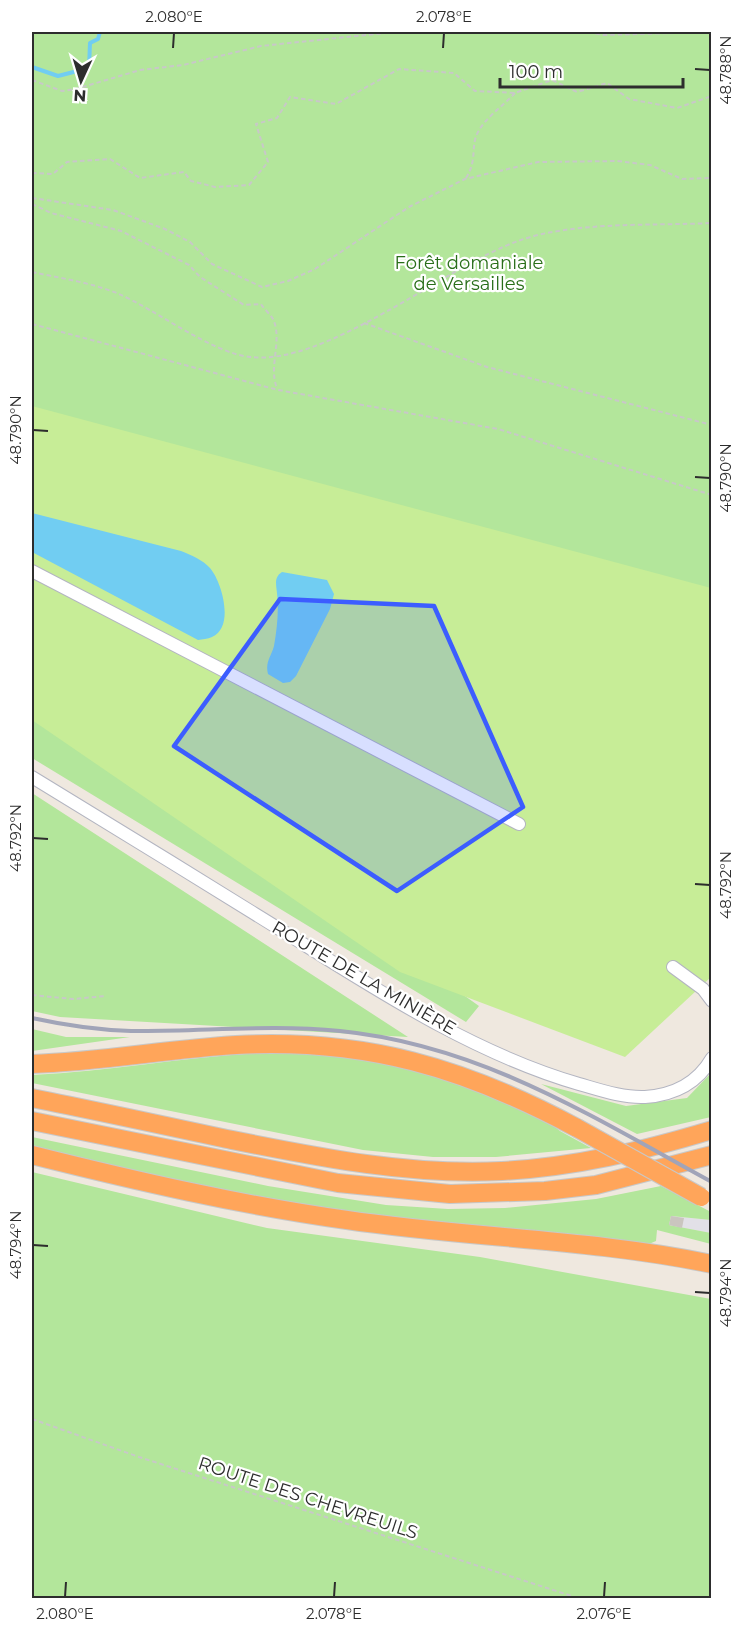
<svg xmlns="http://www.w3.org/2000/svg" width="743" height="1630" font-family="Montserrat,sans-serif">
  <rect width="100%" height="100%" fill="#efe8df"/>
  <!-- industrial -->
  <path fill="#e2e0e7" d="M671,1216l40,4v13l-42,-8z"/>
  <!-- green -->
  <path fill="#b3e69b" d="M32,32h679v564l-679,-131z
    M32,693l178,122 269,191 -13,16 -434,-264z
    M32,793l376,244 -348,-20 -28,-6z
    M32,1029l34,8h64l-98,14z
    M291,1052l74,6 81,18 99,43 15,12 31,17 -95,9h-63l-70,-7 -331,-67v-8c87,-4 172,-22 259,-23z
    M711,1073v44l-74,17 -96,-50 85,22 61,-8z
    M32,1137l236,49 118,19 62,4 57,-1 91,-9 65,-13 50,26v8l-40,-4 -2,9 42,8v11l-54,-14 -1,11 -7,3 -281,-29 -144,-23 -192,-44z
    M32,1172l235,56 213,29 231,42v299h-679z"/>
  <!-- pitch -->
  <path fill="#c7ed97" d="M32,406l679,182v389l-86,80 -225,-85 -368,-252z"/>
  <!-- water -->
  <path fill="#71cdf2" d="M32,513l149,38c10,4 22,9 29,17 12,14 25,59 2,69 -4,2 -10,2 -14,3l-166,-88z
    M282,572l45,8 7,14 -4,15 -34,67 -6,6 -7,1 -15,-9c-3,-12 3,-17 6,-28 3,-17 5,-35 3,-53 -1,-9 -3,-16 5,-21z"/>
  <g fill="none" stroke-linecap="round" stroke-linejoin="round">
    <!-- stream -->
    <path stroke="#71cdf2" stroke-width="4" d="M32,67l26,9 31,-8 1,-25 8,-4 2,-7"/>
  </g>
  <!-- building -->
  <path fill="#cac5bf" d="M671,1216l13,2 -2,10 -13,-3z"/>
  <g fill="none" stroke-linecap="round" stroke-linejoin="round">
    <!-- minor casing -->
    <g stroke="#b3b5c1" stroke-width="14">
      <path id="minor" d="M32,571l487,253
        M32,777c74,45 149,91 223,137 103,63 207,136 324,170 21,6 44,14 66,13 29,-2 52,-13 67,-39
        M673,967l30,22 9,12"/>
    </g>
    <!-- highway casing -->
    <g stroke="#c8c8c8" stroke-width="20">
      <path id="highway" d="M32,1064c68,-2 136,-15 204,-19 129,-7 229,23 341,83
        M32,1098c65,13 130,27 195,41 90,18 183,37 275,32 73,-4 140,-20 210,-41
        M32,1121l306,62 112,11 95,-3 51,-6 116,-30
        M32,1155c104,26 208,50 315,65 121,18 245,19 365,44"/>
    </g>
    <!-- path -->
    <path stroke="#c8c8c8" stroke-width="2" stroke-dasharray="4.5 3" stroke-linecap="butt" d="M588,32l15,3 109,-3
      M32,80l30,11 14,-2 64,-19 43,-5 78,-19 134,-14
      M32,173l21,1 14,-12 43,-3 30,19 44,-6 7,9 24,6 34,-2 19,-23 -12,-38 21,-6 13,-21 46,7 63,-35 55,4 21,18 40,2 37,-13 25,12 30,-9 22,16 48,9 35,-12
      M466,178c12,-19 4,-31 12,-46 8,-15 25,-26 37,-39
      M32,198l81,12 52,19 25,13 22,22 50,23 26,-6 27,-12 94,-62 56,-28 73,-17 79,-1 33,4 32,14 30,-1
      M32,204l19,9 70,18 68,34 11,12 44,28 17,-1c3,5 9,10 12,15 10,21 -5,48 4,69
      M32,272c28,6 61,11 87,22 37,16 93,59 131,63 77,9 193,-89 268,-116 55,-20 134,-15 194,-18
      M364,323l123,44 225,58
      M32,324l246,66 220,39 214,66
      M32,995l41,4 33,-3
      M32,1419l107,38 439,141"/>
    <!-- minor -->
    <use href="#minor" stroke="#fff" stroke-width="12"/>
    <!-- highway -->
    <use href="#highway" stroke="#ffa55a" stroke-width="18"/>
    <!-- rail -->
    <path stroke="#a1a4b8" stroke-width="4" d="M32,1018c32,7 65,12 99,13 69,1 139,-7 209,0 140,14 251,85 372,151"/>
    <!-- highway-bridge casing -->
    <g stroke="#c8c8c8" stroke-width="20" stroke-linecap="butt">
      <path id="highway-bridge" d="M577,1128l124,69"/>
    </g>
    <!-- highway-bridge -->
    <use href="#highway-bridge" stroke="#ffa55a" stroke-width="18"/>
  </g>
  <!-- marked area -->
  <path fill="#3c5dff" fill-opacity="0.2" stroke="#3c5dff" stroke-width="4.5" stroke-linejoin="round" d="M280,599l154,7 89,201 -126,84 -223,-145z"/>
  <!-- ticks -->
  <path fill="none" stroke="#2d2d2d" stroke-width="2" d="M173,48l1,-15M443,48l1,-15M695,69l15,1M33,430l15,1M695,477l15,1M33,838l15,1M695,884l15,1M33,1245l15,1M695,1292l15,1M65,1597l1,-15M334,1597l1,-15M604,1597l1,-15"/>
  <g text-anchor="middle" stroke-width="4.5" stroke-linejoin="round" paint-order="stroke">
    <!-- park labels -->
    <g font-size="18" fill="#296e19" stroke="#fff">
      <text x="469" y="269">Forêt domaniale<tspan x="469" dy="21">de Versailles</tspan></text>
    </g>
    <!-- street labels -->
    <g font-size="18" fill="#2d2d2d" stroke="#fff">
      <text transform="translate(364 978) rotate(30)" y="6">ROUTE DE LA MINIÈRE</text>
      <text transform="translate(308 1498) rotate(18)" y="6">ROUTE DES CHEVREUILS</text>
    </g>
  </g>
  <!-- border -->
  <rect width="743" height="1630" fill="none" stroke="#ffffff" stroke-width="66"/>
  <!-- north arrow -->
  <g transform="translate(81 81) rotate(184)" stroke="#ffffff" stroke-width="4.5" paint-order="stroke">
  <path d="M0-4.5L10 22L0 15L-10 22Z" fill="#2d2d2d"/>
  <text y="-9" font-size="16" font-weight="bold" text-anchor="middle" fill="#2d2d2d">N</text>
  </g>
  <!-- scale -->
  <path d="M500 78v9h183v-9" fill="none" stroke="#2d2d2d" stroke-width="3"/>
  <text x="509" y="78" font-size="18" fill="#2d2d2d" stroke="#ffffff" stroke-width="4.5" paint-order="stroke">100 m</text>
  <rect x="33" y="33" width="677" height="1564" fill="none" stroke="#2d2d2d" stroke-width="2"/>
  <g font-size="15" text-anchor="middle" fill="#2d2d2d">
    <text x="174" y="22">2.080°E</text>
    <text x="444" y="22">2.078°E</text>
    <text transform="translate(726 70) rotate(-90)" y="5">48.788°N</text>
    <text transform="translate(16 430) rotate(-90)" y="5">48.790°N</text>
    <text transform="translate(726 478) rotate(-90)" y="5">48.790°N</text>
    <text transform="translate(16 838) rotate(-90)" y="5">48.792°N</text>
    <text transform="translate(726 885) rotate(-90)" y="5">48.792°N</text>
    <text transform="translate(16 1245) rotate(-90)" y="5">48.794°N</text>
    <text transform="translate(726 1293) rotate(-90)" y="5">48.794°N</text>
    <text x="65" y="1619">2.080°E</text>
    <text x="334" y="1619">2.078°E</text>
    <text x="604" y="1619">2.076°E</text>
  </g>
</svg>
